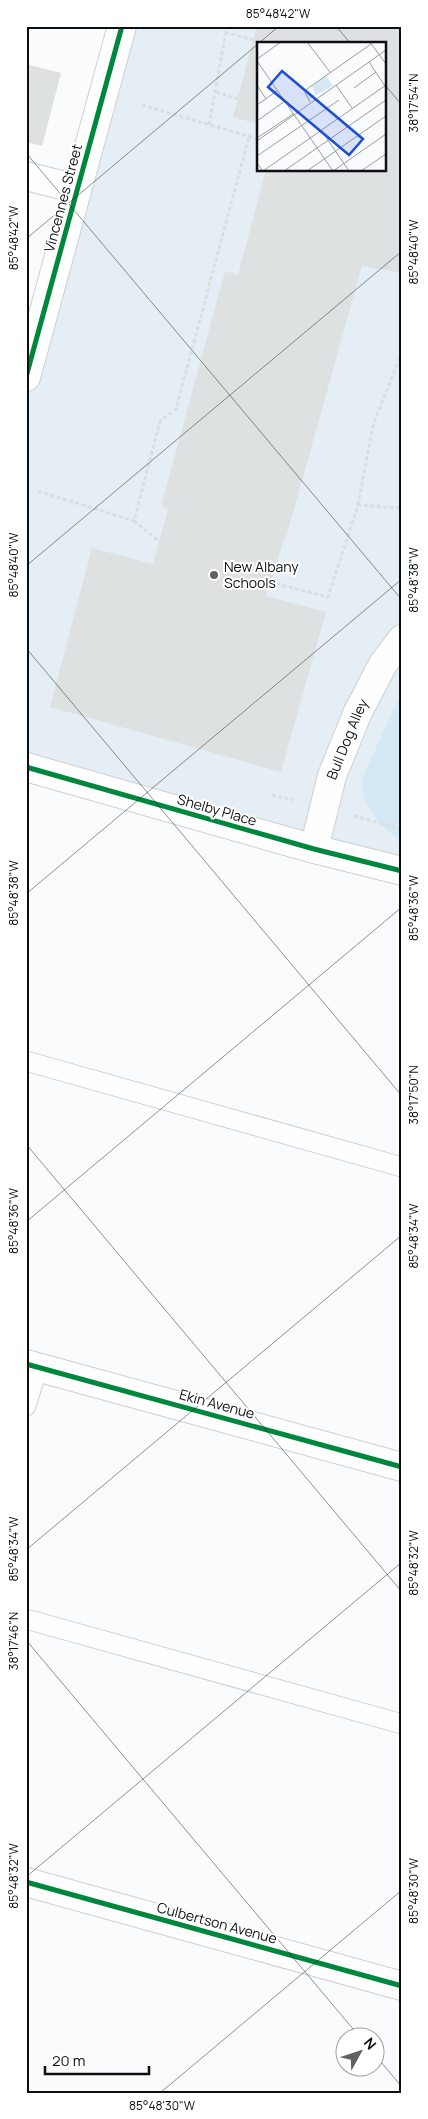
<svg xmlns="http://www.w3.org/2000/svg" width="428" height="2119" font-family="Manrope,sans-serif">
  <rect width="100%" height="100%" fill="#f9fbfd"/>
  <!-- built -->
  <path fill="#e4eef4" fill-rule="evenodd" d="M124,26h278v843l-376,-103v-381zM258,44h126v126h-126z"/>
  <!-- green -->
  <path fill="#d4e8f5" d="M402,691v151c-22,-16 -40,-35 -40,-63z"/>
  <!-- building -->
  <path fill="#dee1e2" d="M257,26h145v247l-40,-7 -76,272 -2,1 -18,57 60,16 -45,160 -231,-65 42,-159 61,16 15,-55 -7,-3 64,-235 13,4 28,-105h118v-126h-126v80l-25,-7z
    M26,64l35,9 -19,73 -16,-4z"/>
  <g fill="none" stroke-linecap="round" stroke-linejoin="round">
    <!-- lane casing -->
    <g stroke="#cdd0d2" stroke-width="21">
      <path id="lane" d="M26,1061l376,106
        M26,1406l12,-39
        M26,1619l376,105"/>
    </g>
    <!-- street casing -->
    <g stroke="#cdd0d2" stroke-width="30">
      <g id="street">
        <path d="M26,176l51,13"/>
        <path d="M26,767l288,82 88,22"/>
        <path id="s1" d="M314,849l18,-73 25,-62 26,-50 19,-25"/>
        <path d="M26,1364l376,103"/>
        <path d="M26,1882l376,104"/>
      </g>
    </g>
    <!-- primary casing -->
    <g stroke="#cdd0d2" stroke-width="30">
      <path id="primary" d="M26,377l96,-351"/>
    </g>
    <!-- path -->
    <path stroke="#ddddde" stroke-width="3" stroke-dasharray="4 2.5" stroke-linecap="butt" d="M225,32l28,8
      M216,92l22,7
      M142,105l116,34
      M209,125l18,-99
      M38,491l96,30 26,-100 16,-12 73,-272
      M358,505l15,-80 29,-73
      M134,521l25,20
      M270,582l58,15 30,-92 44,3
      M272,795l21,5
      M354,816l48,13"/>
    <!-- lane -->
    <use href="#lane" stroke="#fefeff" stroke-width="19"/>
    <!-- street -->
    <use href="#street" stroke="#fefeff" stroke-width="28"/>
    <!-- primary -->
    <use href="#primary" stroke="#fefeff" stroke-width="28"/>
    <!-- cycleway casing -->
    <g stroke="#fff" stroke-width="8">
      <path id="cycleway" d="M26,377l96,-351
        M26,767l288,82 88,22
        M26,1364l376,103
        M26,1882l376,104"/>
    </g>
    <!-- cycleway -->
    <use href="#cycleway" stroke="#00873e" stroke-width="5"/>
  </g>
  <!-- ticks -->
  <path fill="none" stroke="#0c0f11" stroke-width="1" stroke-opacity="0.45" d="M336,26l15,18M258,44l21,-18M384,84l18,21M26,153l376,447M26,239l232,-195M26,566l376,-315M26,648l376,448M26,894l376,-315M26,1144l376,448M26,1222l376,-315M26,1550l376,-315M26,1640l333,396M26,1877l376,-315M376,2056l26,31M160,2093l242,-203"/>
  <!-- markers -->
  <circle fill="#5f6264" stroke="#fff" stroke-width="2" cx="214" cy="575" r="5"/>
  <g text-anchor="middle" stroke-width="4" stroke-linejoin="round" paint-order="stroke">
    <!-- street labels -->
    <g font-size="14" fill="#0c0f11" stroke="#fff">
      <text transform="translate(63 198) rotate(-75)" y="5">Vincennes Street</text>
      <text dy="5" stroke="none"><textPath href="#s1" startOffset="115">Bull Dog Alley</textPath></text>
      <text transform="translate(217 810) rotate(16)" y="5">Shelby Place</text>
      <text transform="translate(217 1404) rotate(15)" y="5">Ekin Avenue</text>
      <text transform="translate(217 1923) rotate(15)" y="5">Culbertson Avenue</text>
    </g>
    <!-- poi labels -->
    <g font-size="14" fill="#0c0f11" stroke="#fff" text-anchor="start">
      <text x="224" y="572">New Albany<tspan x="224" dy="16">Schools</tspan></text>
    </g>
  </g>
  <!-- overview -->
  <g transform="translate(257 42)">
    <rect width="129" height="129" fill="#f9fbfd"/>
    <path d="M69,34l7,10 -24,13 -1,-10 4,7 3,-2 -3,-8z" fill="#d4e8f5"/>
    <path fill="none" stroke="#9a9d9f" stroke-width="1" d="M50,0l23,30M113,0l16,22M0,17l24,-17M0,19l76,110M112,20l16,24M0,43l9,14M79,43l16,23M97,46l22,-16M53,60l-5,-9 2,-4 64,-45M0,63l20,-14M0,79l28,-20M64,88l28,41M0,96l36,-24M0,99l129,-91M0,114l82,-56M0,121l6,8 123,-86M27,129l102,-71M50,129l79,-55M76,129l53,-37M104,129l25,-17"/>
    <path fill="#1d4ed8" fill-opacity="0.15" stroke="#1d4ed8" stroke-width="2.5" d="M25,29l81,68 -14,16 -81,-68z"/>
    <rect width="129" height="129" fill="none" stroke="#0c0f11" stroke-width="2.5"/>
  </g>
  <!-- border -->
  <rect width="428" height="2119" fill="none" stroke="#ffffff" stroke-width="55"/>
  <!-- north arrow -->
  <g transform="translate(360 2052) rotate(50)"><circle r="24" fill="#ffffff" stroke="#9e9fa0"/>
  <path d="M0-4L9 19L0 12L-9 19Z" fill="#5f6264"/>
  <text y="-8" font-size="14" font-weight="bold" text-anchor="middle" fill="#0c0f11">N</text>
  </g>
  <!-- scale -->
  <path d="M45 2066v8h104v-8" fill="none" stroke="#0c0f11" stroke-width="2.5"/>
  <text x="52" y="2066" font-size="15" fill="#0c0f11" stroke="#ffffff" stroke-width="4" paint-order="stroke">20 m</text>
  <rect x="28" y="28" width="372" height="2064" fill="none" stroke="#0c0f11" stroke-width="2"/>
  <g font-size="12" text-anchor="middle" fill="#0c0f11">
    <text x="278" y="18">85°48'42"W</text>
    <text transform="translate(414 103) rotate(-90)" y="4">38°17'54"N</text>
    <text transform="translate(14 238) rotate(-90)" y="4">85°48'42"W</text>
    <text transform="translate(414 252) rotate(-90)" y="4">85°48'40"W</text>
    <text transform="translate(14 565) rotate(-90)" y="4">85°48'40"W</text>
    <text transform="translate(414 580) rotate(-90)" y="4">85°48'38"W</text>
    <text transform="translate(14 893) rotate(-90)" y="4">85°48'38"W</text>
    <text transform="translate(414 908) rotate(-90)" y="4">85°48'36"W</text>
    <text transform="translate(414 1095) rotate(-90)" y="4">38°17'50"N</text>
    <text transform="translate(14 1221) rotate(-90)" y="4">85°48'36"W</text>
    <text transform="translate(414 1236) rotate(-90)" y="4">85°48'34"W</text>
    <text transform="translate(14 1549) rotate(-90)" y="4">85°48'34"W</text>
    <text transform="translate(414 1563) rotate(-90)" y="4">85°48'32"W</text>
    <text transform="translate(14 1641) rotate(-90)" y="4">38°17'46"N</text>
    <text transform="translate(14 1876) rotate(-90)" y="4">85°48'32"W</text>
    <text transform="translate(414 1891) rotate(-90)" y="4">85°48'30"W</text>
    <text x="162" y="2110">85°48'30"W</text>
  </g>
</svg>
